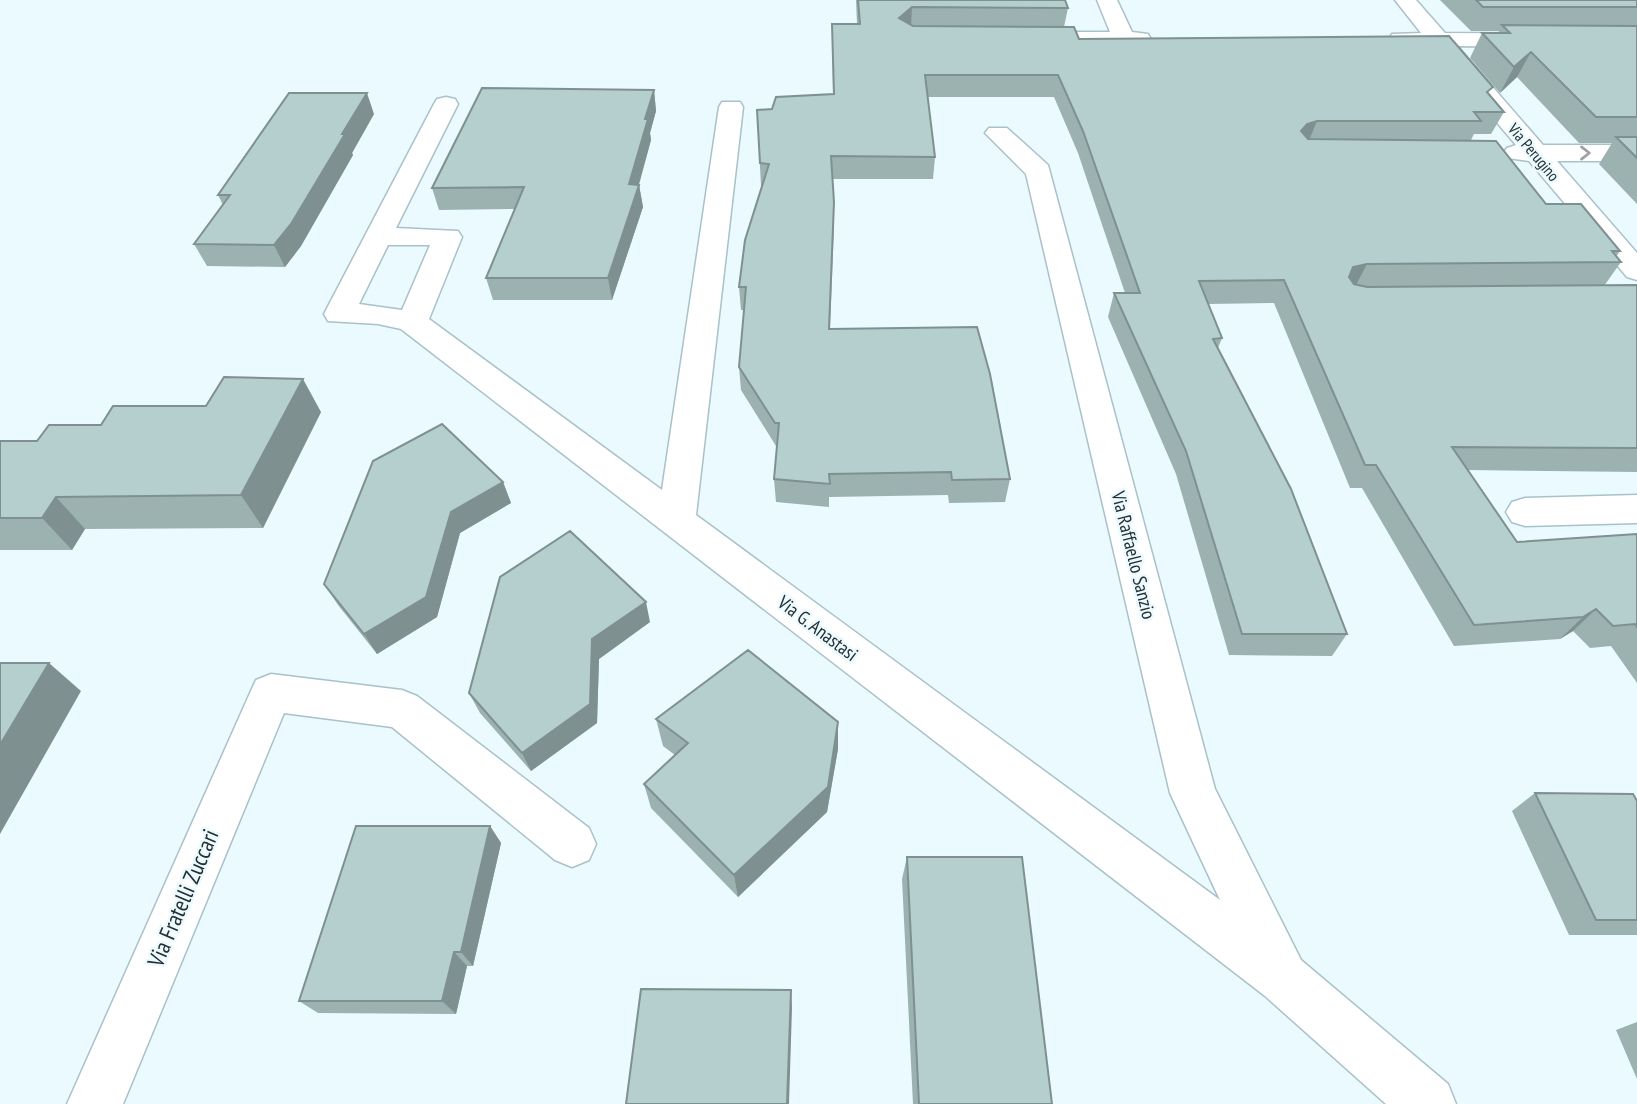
<svg xmlns="http://www.w3.org/2000/svg" width="1637" height="1104" font-family="'PT Sans Narrow',sans-serif">
  <rect width="100%" height="100%" fill="#ebfaff"/>
  <g fill="none" stroke-linecap="round" stroke-linejoin="round">
    <!-- minor casing -->
    <g stroke="#a9c1c9" stroke-width="3">
      <path id="minor" d="M1097,0h20l15,32 16,2 3,5 -3,5 -122,2 -11,-7 11,-7h84z
        M1395,0h21l29,33 192,1v14l-180,-2 86,99h94v16h-80l80,92v27l-10,-3 -98,-116 -22,-3 -4,-5 4,-5 9,-3 -84,-99 -40,-2 -3,-5 3,-5 29,-1z
        M446,97l9,2 3,5 -62,124 62,3 4,6 -33,82 233,171 57,-383 3,-5h18l3,5 -47,408 524,385 -50,-107 -144,-619 -41,-41 4,-5h18l41,37 167,624 86,171 147,124 8,20h-70l-121,-108 -864,-667 -23,-5 -50,-3 -4,-7 110,-210 3,-5zM388,245h42l-28,65 -43,-6z
        M1637,495v28l-112,3 -13,-4 -6,-10 6,-10 13,-4z
        M271,674l131,16 15,6 172,132 7,16 -7,16 -17,7 -17,-7 -163,-133 -108,-14 -161,391h-56l183,-411 6,-13z"/>
    </g>
    <!-- minor -->
    <use href="#minor" fill="#fff" fill-rule="evenodd"/>
  </g>
  <!-- wall -->
  <path fill="#9bb2b1" d="M856,0h209l3,8 -4,19 15,12 410,55 15,18 -13,22h-17l-3,6 75,64 74,47 -4,6 5,5 -17,24 33,-1v187l-169,-2 49,72 120,-8v149l-26,-37 -21,2 -17,-17 -13,8 -106,7 -92,-158h-12l-76,-185 -66,1 14,34 -4,10 129,286 -15,22 -103,-1 -53,-181 -68,-157 6,-24h11l-47,-140 -24,-56h-126l7,60 -2,22h-100l1,47 -4,103 180,150 -5,23 -56,1 -1,-8 -119,2v10l-53,-5 -2,-23 3,-33h-1l-35,-56 -2,-23 5,-57h-3l-2,-23 23,-101h-1l-4,-76 15,-1 61,-14 -1,-71h25z
    M1440,0h197v204l-38,-40 13,-21h-33l-62,-66 -17,16 -30,-35 12,-25h16l1,-2h-28z
    M654,90l2,21 -6,22 1,7 -12,45 4,22 -31,93h-119l-7,-22 29,-69 -76,1 -7,-22z
    M374,114l-22,39 1,2 -52,91 -16,21 -78,-1 -13,-22 29,-39 -5,-10z
    M206,406l115,6 -58,116 -178,1 -13,21h-72v-109h37l64,-16z
    M503,482l8,21 -51,30 -23,84 -60,37 -39,-49 -14,-21z
    M650,622l-51,37 -2,64 -66,48 -51,-58 -11,-20z
    M656,719l182,30 -11,63 -89,85 -87,-89 -7,-24 31,-29 -12,-9z
    M1535,793l102,8v134h-68l-57,-124z
    M490,826l11,17 -28,123h-6l-11,48 -138,-1 -19,-12z
    M907,857l145,247h-139l-11,-225z
    M1637,1022v57l-21,-49z"/>
  <!-- shaded-wall -->
  <path fill="#7e9190" d="M912,7l-1,21 -12,-10z
    M1531,52l-14,25 -17,16 14,-26z
    M654,90l2,21 -6,22 1,7 -15,54 3,-9 4,22 -31,93 -4,-22 37,-159z
    M367,93l7,21 -22,39 1,2 -52,91 -16,21 -11,-22z
    M1317,121l-9,22 -7,-12 6,-7z
    M1367,264l-12,23 -13,4 11,-24z
    M303,379l18,33 -58,116 -22,-33z
    M503,482l8,21 -51,30 -23,84 -60,37 -13,-20 87,-122z
    M56,497l29,32 -13,21 -30,-32z
    M646,602l4,20 -51,37 -2,64 -66,48 -9,-18 70,-114z
    M1596,609l-23,22 -13,8 23,-22z
    M49,663l32,28 -81,143v-89z
    M838,722v27l-11,63 -89,85 -4,-22z
    M490,826l11,17 -28,123 -12,-14z
    M454,952l13,14 -11,48 -14,-13z
    M791,990l1,18 -3,96h-2z"/>
  <!-- building -->
  <path fill="#b4cfce" stroke="#7e9190" stroke-width="2" d="M858,0h207l3,8 -156,-1 -13,11 14,8 161,1 5,12 370,-3 44,51 -6,5 17,20h-30l7,9h-164l-10,3 -6,7 7,8 188,2 50,63h35l39,47h-8l9,11 -254,2 -14,3 -4,10 5,7 13,3 270,-2v163l-185,-1 65,95 120,-8v93l-2,-3 -22,2 -17,-17 -13,8 -109,8 -98,-160h-11l-81,-185 -85,1 23,57 -9,1 78,150 56,145h-105l-56,-183 -72,-158h26l-57,-162 -25,-56h-133l10,82 -104,-1 3,46 -5,127 148,-2 13,47 20,105 -58,1 -1,-8 -122,2 1,10 -56,-5 5,-56h-4l-36,-56 7,-80h-7l6,-47 24,-76 -9,-1 -3,-53 15,-1 4,-12 58,-3 -2,-70h28z
    M1476,0h161v7h-154z
    M1502,25l135,1v91h-41l-65,-65 -17,15 -32,-34h28z
    M482,88l172,2 -9,29h3l-19,65 10,1 -31,93h-122l38,-91 -92,1z
    M289,93h78l-25,41h3l-54,90 -17,21 -80,-1 36,-49h-12z
    M1616,137h21v21z
    M224,377l79,2 -62,116 -185,2 -14,21h-42v-77h37l12,-16h52l12,-19h93z
    M442,424l61,58 -52,30 -25,85 -62,37 -40,-50 49,-123z
    M570,531l76,71 -54,37 -2,65 -68,49 -53,-60 31,-116z
    M748,650l90,72 -10,65 -94,88 -90,-91 44,-41 -32,-24z
    M0,663h49l-49,82z
    M1535,793l98,1 4,7v119h-41z
    M356,826h134l-29,126h-7l-12,49h-143z
    M907,857h115l30,247h-133z
    M641,989l150,1 -4,114h-161z"/>
  <!-- one-way arrows -->
  <defs><path id="oneway-chevron" d="M-2-3.5L2.5 0L-2 3.5" fill="none" stroke-width="1.6" stroke-linecap="round" stroke-linejoin="round" transform="scale(1.75)"/></defs>
  <use stroke="#9da1a3" href="#oneway-chevron" transform="translate(1585 153)"/>
  <g text-anchor="middle" stroke-width="5" stroke-linejoin="round" paint-order="stroke">
    <!-- far-street labels -->
    <g font-size="16" fill="#262f32" stroke="#ebfaff">
      <text transform="translate(1534 152) rotate(50)" y="6">Via Perugino</text>
    </g>
    <!-- street labels -->
    <g font-size="19" fill="#262f32" stroke="#ebfaff">
      <text transform="translate(1134 555) rotate(76)" y="7">Via Raffaello Sanzio</text>
      <text transform="translate(818 628) rotate(37)" y="7">Via G. Anastasi</text>
    </g>
    <!-- near-street labels -->
    <g font-size="23" fill="#262f32" stroke="#ebfaff">
      <text transform="translate(183 898) rotate(-67)" y="8">Via Fratelli Zuccari</text>
    </g>
  </g>
</svg>
